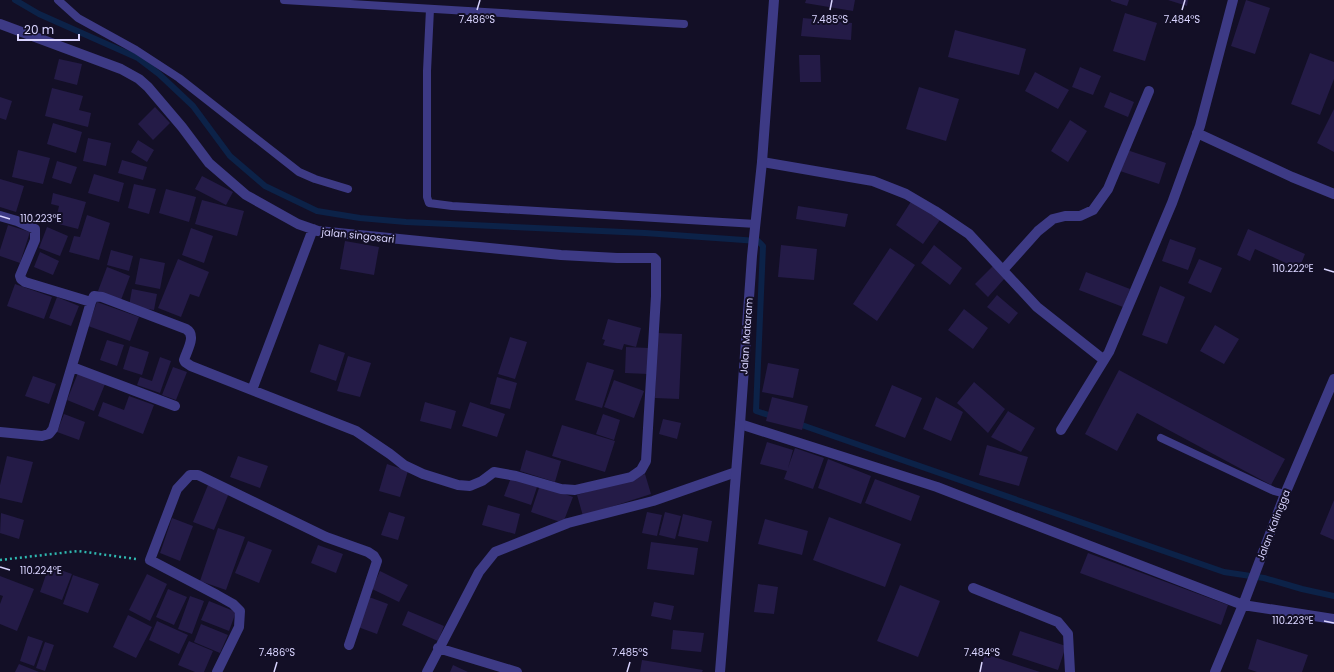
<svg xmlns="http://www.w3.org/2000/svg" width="1334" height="672" font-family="Poppins,sans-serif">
  <rect width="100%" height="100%" fill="#130f26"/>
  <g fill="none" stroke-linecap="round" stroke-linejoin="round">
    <!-- stream -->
    <path stroke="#0c2248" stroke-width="6" d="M15,0l24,14 99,44 21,16 34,32 37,50 35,30 52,25 43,7 46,4 239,11 113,8 5,5 -7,165 19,6
      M796,423l428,149 40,6 38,11 32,7"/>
  </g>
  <!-- building -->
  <path fill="#241b47" d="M806,0h49l-2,11 -48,-8z
    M1111,0h18l-2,6 -16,-5z
    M1168,0h20l-1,6z
    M1246,0l24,8 -15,46 -24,-8z
    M1125,13l32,10 -12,38 -32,-10z
    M803,18l49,5 -1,17 -50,-4z
    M955,30l71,19 -7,26 -71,-18z
    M1310,53l24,9v17l-14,36 -29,-11z
    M799,55h21l1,27h-21z
    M59,59l23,5 -5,21 -23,-6z
    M1080,67l21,9 -8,19 -21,-8z
    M1035,72l34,18 -11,19 -33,-18z
    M919,87l40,12 -13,42 -40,-12z
    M52,88l31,8 -4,14 12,3 -3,14 -43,-11z
    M1110,92l24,10 -6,15 -24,-10z
    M0,97l12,4 -6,19 -6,-2z
    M155,107l15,16 -17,17 -15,-16z
    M1334,109v43l-17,-9z
    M1070,120l17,11 -19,31 -17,-11z
    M53,123l29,9 -6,21 -29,-9z
    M88,138l23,5 -5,23 -23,-5z
    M138,140l16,10 -7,12 -16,-10z
    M18,150l32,8 -7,26 -31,-7z
    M1127,150l39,13 -7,21 -39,-13z
    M122,160l25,7 -4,13 -25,-7z
    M57,161l20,6 -6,17 -19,-6z
    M94,174l30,9 -5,19 -31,-9z
    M202,176l31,16 -7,13 -31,-16z
    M0,179l24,7 -8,26 -16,-5z
    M134,184l22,5 -7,25 -21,-6z
    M166,189l30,8 -7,25 -30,-9z
    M53,193l33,9 -8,27 -23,-6 4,-17 -8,-2z
    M202,200l42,11 -7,25 -42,-12z
    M912,200l28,20 -17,24 -27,-19z
    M798,206l50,8 -3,13 -49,-8z
    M87,215l23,8 -11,37 -30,-8 5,-16 6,1z
    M8,225l22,7 -10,31 -20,-7v-6z
    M47,227l21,9 -8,20 -21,-8z
    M191,228l22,8 -9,27 -22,-8z
    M1248,229l57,25 -6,15 -44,-20 -5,12 -13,-6z
    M1170,239l26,9 -8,22 -26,-9z
    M345,241l34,6 -5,28 -34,-6z
    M781,245l36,4 -3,31 -36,-3z
    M934,245l28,23 -12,17 -29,-22z
    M890,248l25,17 -38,56 -24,-17z
    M111,250l22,6 -4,15 -22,-6z
    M40,252l19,9 -6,14 -19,-8z
    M140,258l25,5 -5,26 -25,-5z
    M178,259l31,13 -10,25 -9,-3 -9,23 -23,-9z
    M1199,259l23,9 -11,25 -23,-10z
    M993,266l12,12 -17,19 -13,-13z
    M107,267l23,9 -9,24 -23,-9z
    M1086,272l44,17 -7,18 -44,-17z
    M15,284l37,13 -8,22 -37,-13z
    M1160,286l25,11 -18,47 -25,-9z
    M132,289l25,5 -3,16 -25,-4z
    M997,295l21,18 -9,11 -22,-17z
    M57,297l22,9 -8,20 -22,-8z
    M97,302l42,15 -9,24 -42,-15z
    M964,309l24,19 -15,21 -25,-19z
    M608,319l33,9 -5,19 -12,-3 -2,6 -19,-5 2,-5 -3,-1z
    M1215,325l24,14 -15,25 -24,-13z
    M657,333l25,1 -3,65 -24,-1z
    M510,337l17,5 -12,37 -17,-5z
    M107,340l17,5 -7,21 -17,-6z
    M319,344l26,9 -9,28 -26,-9z
    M130,346l19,6 -7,23 -19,-6z
    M626,347l23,1 -1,26 -23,-1z
    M348,356l23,7 -11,34 -23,-6z
    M160,357l11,4 -11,32 -23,-8 3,-8 12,4z
    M587,362l27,8 -12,38 -27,-8z
    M768,363l31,6 -6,29 -31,-6z
    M173,367l14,5 -11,28 -14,-5z
    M1119,370l166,89 -14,26 -134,-72 -20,38 -32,-17z
    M78,373l27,11 -11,27 -27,-11z
    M33,376l23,8 -7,20 -24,-8z
    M497,377l20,6 -7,26 -20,-5z
    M614,380l30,11 -10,27 -30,-11z
    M974,382l31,27 -17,24 -31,-30z
    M892,385l30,13 -17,40 -30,-12z
    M129,396l25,9 -11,29 -45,-18 5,-14 21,8z
    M772,397l36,9 -6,24 -36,-9z
    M936,397l27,15 -12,29 -28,-12z
    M425,402l31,9 -5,18 -31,-8z
    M470,402l35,12 -8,23 -35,-11z
    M1008,411l27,17 -14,24 -30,-15z
    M64,414l21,8 -6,18 -22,-8z
    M603,414l17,6 -6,20 -18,-6z
    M663,419l18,4 -4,16 -18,-5z
    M562,425l53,16 -10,31 -53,-16z
    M767,442l26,8 -5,18 7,-20 29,10 -11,31 -29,-10 3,-8 -27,-7z
    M987,445l41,12 -9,29 -40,-11z
    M526,450l35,11 -6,21 -35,-11z
    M7,456l26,6 -11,41 -22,-5v-13z
    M238,456l30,10 -8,22 -30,-11z
    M828,459l43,17 -10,28 -43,-16z
    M387,464l21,7 -8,26 -21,-6z
    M645,474l6,20 -68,22 -6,-21z
    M512,475l26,9 -7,21 -27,-9z
    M875,479l45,17 -9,25 -46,-18z
    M208,485l21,8 -15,37 -21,-8z
    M540,485l33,12 -10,26 -32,-11z
    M1334,500v40l-14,-6z
    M488,505l32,9 -5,20 -33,-9z
    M389,512l16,5 -7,23 -17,-5z
    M647,512l15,3 -5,21 -15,-3z
    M665,512l16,4 -6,23 -16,-4z
    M1,513l23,7 -5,19 -19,-6z
    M683,514l29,7 -4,21 -30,-6z
    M829,517l72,27 -16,43 -72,-27z
    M172,518l21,8 -13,35 -20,-8z
    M765,519l43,12 -6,24 -44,-11z
    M218,528l27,9 -19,53 -26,-9z
    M248,541l24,9 -13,33 -24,-10z
    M651,542l47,6 -4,27 -47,-6z
    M318,545l25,9 -7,19 -25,-10z
    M1088,553l140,52 -7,20 -141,-52z
    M49,566l23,8 -10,26 -22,-8z
    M380,571l28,14 -9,17 -27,-13z
    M147,574l20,10 -17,37 -21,-11z
    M73,575l26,9 -11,29 -25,-9z
    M0,576l34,13 -17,42 -17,-7v-20l3,-8 -3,-1z
    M758,584l20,3 -4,27 -20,-2z
    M900,585l40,16 -22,56 -41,-16z
    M168,589l19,8 -13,28 -18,-8z
    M190,596l14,5 -12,33 -14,-5z
    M369,597l19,7 -11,30 -19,-7z
    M209,601l27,11 -7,19 -28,-11z
    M654,602l20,4 -3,14 -20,-4z
    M408,611l36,15 -6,15 -36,-16z
    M128,615l24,12 -16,31 -23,-11z
    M157,621l31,14 -9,19 -30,-14z
    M201,624l27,11 -8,18 -26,-11z
    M673,630l31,3 -3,19 -30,-3z
    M1020,631l46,15 -8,24 -46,-15z
    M28,636l15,5 -9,25 -14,-5z
    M1257,639l51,16 -6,17h-45l-9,-3z
    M189,641l24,10 -9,21h-9l-17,-7z
    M45,642l9,3 -9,26 -9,-3z
    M985,654l55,18h-61z
    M642,660l61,10 -1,2h-62z
    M19,664l20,8h-24z
    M453,665l15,7h-18z"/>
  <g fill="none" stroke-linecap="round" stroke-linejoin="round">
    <!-- path -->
    <path stroke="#2fb8b0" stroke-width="2.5" stroke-dasharray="2 3" stroke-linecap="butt" d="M0,560l78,-9 58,8"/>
    <!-- service -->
    <path stroke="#3d3a85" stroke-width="8" d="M58,0l20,18 58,32 43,28 120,94 16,7 33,10
      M284,0l400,24
      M430,9l-3,62v126l2,6 23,3 304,18
      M1161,438l113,53 11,3"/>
    <!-- minor -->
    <path stroke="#3d3a85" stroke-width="10" d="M0,24l121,45 18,10 9,8 34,40 27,36 37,32 52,29 20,7 61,6 182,18 56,3h37l2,2v36l-10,165 -5,9 -10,7 -56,13 -14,-1 -45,-13 -22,-4 -12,9 -12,5 -12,-1 -35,-11 -19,-9 -14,-11 -34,-23 -165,-65 -6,-4 -1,-2c3,-10 13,-25 2,-31l-84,-32 -8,-1 -3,6 -66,-20 -4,-3 -1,-3 15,-36v-11l-18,-8 -17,-5
      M1197,133l95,44 42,17
      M762,162l111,19 33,13 29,17 34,23 68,73 67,53
      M1003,270l35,-39 15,-12 12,-3h15l13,-6 15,-21 41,-98
      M72,367l103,39
      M252,390l61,-161
      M740,424l197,63 306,118 91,14
      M1061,430l48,-78 63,-149 28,-77 33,-126
      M0,432l42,4 7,-2 4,-5 38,-127
      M973,588l85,34 10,12 2,38
      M438,648l79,24
      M217,672l22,-45 1,-16 -7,-7 -16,-9 -67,-35 27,-71 13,-14h8l128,62 42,15 6,4 3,5 -28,84
      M427,672l52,-100 16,-20 73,-29 85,-22 83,-29
      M1215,672l28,-67 42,-111 49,-115"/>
    <!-- tertiary -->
    <path stroke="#3d3a85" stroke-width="10" d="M720,672l20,-248 12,-168 10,-94 12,-162"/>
  </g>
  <!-- ticks -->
  <path fill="none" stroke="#d9d4ff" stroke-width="1.5" d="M477,10l3,-10M830,10l2,-10M1182,10l3,-10M0,216l10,3M1324,269l10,3M0,567l10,3M1324,621l10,2M274,672l3,-10M627,672l3,-10M980,672l2,-10"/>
  <g text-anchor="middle" stroke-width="4" stroke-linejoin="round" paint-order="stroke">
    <!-- street labels -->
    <g font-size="10" fill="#d9d4ff" stroke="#130f26">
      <text transform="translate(358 235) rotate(6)" y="4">jalan singosari</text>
      <text transform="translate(746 336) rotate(-86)" y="4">Jalan Mataram</text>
      <text transform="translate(1273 525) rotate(-69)" y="4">Jalan Kalingga</text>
    </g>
  </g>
  <g font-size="10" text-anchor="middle" fill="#d9d4ff" stroke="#130f26" stroke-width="4" stroke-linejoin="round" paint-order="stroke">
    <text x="477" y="23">7.486°S</text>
    <text x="830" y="23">7.485°S</text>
    <text x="1182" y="23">7.484°S</text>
    <text x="41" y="222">110.223°E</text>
    <text x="1293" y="272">110.222°E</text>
    <text x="41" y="574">110.224°E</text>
    <text x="1293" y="624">110.223°E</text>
    <text x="277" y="656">7.486°S</text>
    <text x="630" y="656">7.485°S</text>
    <text x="982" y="656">7.484°S</text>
  </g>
  <!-- scale -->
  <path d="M18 34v6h61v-6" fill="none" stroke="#d9d4ff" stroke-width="2"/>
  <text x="24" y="34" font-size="12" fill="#d9d4ff" stroke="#130f26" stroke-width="3" paint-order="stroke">20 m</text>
</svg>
